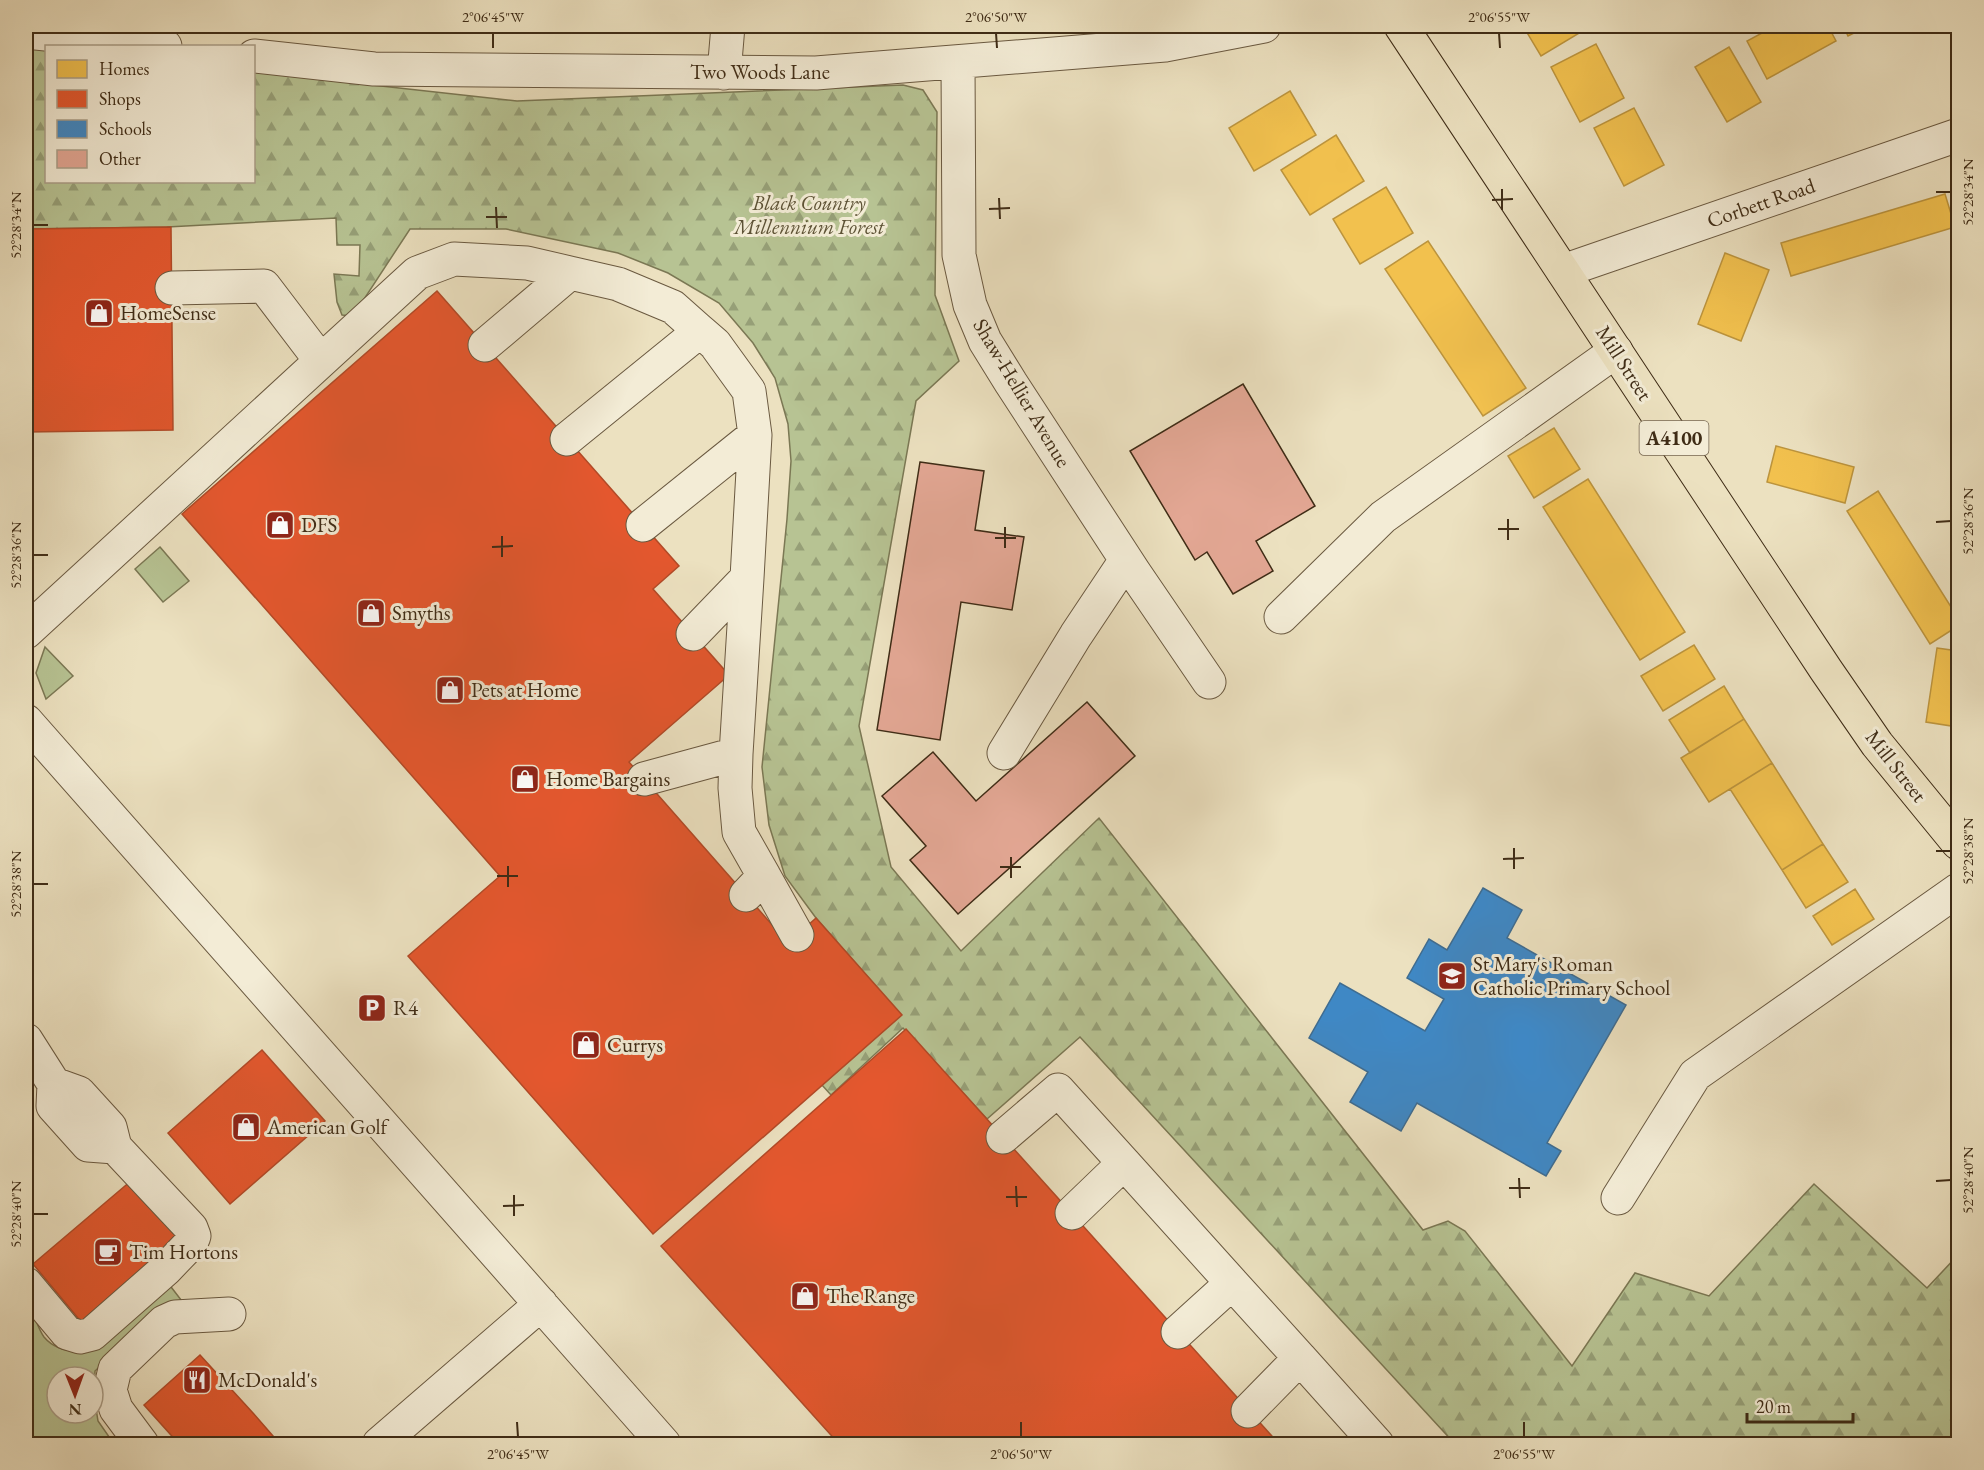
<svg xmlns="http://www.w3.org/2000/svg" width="1984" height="1470" font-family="'EB Garamond',serif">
  <defs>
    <pattern id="forest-firs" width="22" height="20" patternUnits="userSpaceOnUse" patternTransform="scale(1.5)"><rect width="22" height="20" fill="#b7c393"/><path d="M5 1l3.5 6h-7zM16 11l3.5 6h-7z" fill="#969f77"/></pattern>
  </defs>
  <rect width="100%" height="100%" fill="#ece1c0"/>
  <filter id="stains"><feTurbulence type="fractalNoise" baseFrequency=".00333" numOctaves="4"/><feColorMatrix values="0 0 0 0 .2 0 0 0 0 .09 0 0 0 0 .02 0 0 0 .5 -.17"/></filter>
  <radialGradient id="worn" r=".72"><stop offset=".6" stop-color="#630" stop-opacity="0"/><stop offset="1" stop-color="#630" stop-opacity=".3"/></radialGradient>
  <!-- grass -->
  <path fill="#b7c393" stroke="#7b7854" stroke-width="1.5" fill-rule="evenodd" d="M160,547l29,34 -26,21 -28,-33z
    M45,647l28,29 -27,23 -10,-26z
    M168,1283l17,22 -27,7 -63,59 -1,25 4,25 16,23h-88v-141c10,11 10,23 18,34 10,12 25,15 40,14zM57,1377h36v36h-36z"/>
  <!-- forest -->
  <path fill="url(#forest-firs)" stroke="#7b7854" stroke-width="1.5" d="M26,48l20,1v133h208v-110l263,29 386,-16 20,5 14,22 -2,183 24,66 -43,40 -57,325 32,141 70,84 138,-133 324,412 25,-9 17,10 107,135 63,-93 74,23 105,-112 113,104 31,-33v189h-503l-375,-407 -93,82 -84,-91 -72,67 -9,-10 79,-70 -85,-97 -31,-42 -16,-51 -7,-58 25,-248 4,-58 -3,-37 -13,-46 -22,-35 -34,-40 -51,-30 -50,-20 -112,-24h-96l-57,87 -11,-1 -5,-13 -3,-28 25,2 1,-31h-23l-1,-27 -169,9 -141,2z"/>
  <!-- homes -->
  <path fill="#f2c14e" stroke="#bc943d" stroke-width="1.5" d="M1523,26h55l3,6 -40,24z
    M1775,26h53l8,15 -69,38 -20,-38z
    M1843,26h25l-20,10z
    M1596,44l28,54 -44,24 -29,-55z
    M1729,47l32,55 -34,20 -32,-55z
    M1290,91l26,44 -62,36 -25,-43z
    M1634,108l30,57 -40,21 -30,-58z
    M1336,135l28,46 -54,34 -29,-45z
    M1386,187l27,46 -53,31 -27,-45z
    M1945,194l10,33 -164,49 -10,-33z
    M1428,241l98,147 -43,28 -98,-147z
    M1725,253l44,17 -28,71 -43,-17z
    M1554,428l26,41 -46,29 -26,-42z
    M1776,446l78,21 -9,36 -78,-21z
    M1588,479l97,153 -45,28 -97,-153z
    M1878,491l80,127v8l-28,18 -83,-133z
    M1694,645l21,34 -52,32 -22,-35z
    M1937,648l21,3v76l-32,-5z
    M1724,686l20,33 -54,34 -21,-33z
    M1744,719l28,44 -63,39 -28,-44z
    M1772,763l51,81 -41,26 -52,-81z
    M1823,844l25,38 -42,26 -24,-38z
    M1855,889l19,30 -42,26 -19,-29z"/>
  <!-- shops -->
  <path fill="#e4572e" stroke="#b24a27" stroke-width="1.5" d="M171,227l2,203 -147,2v-203z
    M437,291l242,275 -26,23 76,86 -100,87 159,181 28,-25 86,97 -249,219 -245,-278 92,-80 -318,-362z
    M906,1029l373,415h-440l-178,-198z
    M262,1050l63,71 -95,83 -62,-71z
    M132,1180l50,59 -99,85 -50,-60z
    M200,1355l53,58 27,31h-101l-35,-39z"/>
  <!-- schools -->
  <path fill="#3f88c5" stroke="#3f6c90" stroke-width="1.5" d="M1483,888l39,22 -15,28 119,67 -79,138 14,8 -15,25 -129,-73 -16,28 -51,-29 18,-30 -59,-34 31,-55 85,48 19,-32 -37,-21 22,-39 18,11z"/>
  <!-- building -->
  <path fill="#e3a794" stroke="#3f2c16" stroke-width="1.5" d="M1243,384l72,122 -59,35 17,30 -40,23 -26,-42 -12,8 -65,-109z
    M920,462l64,9 -9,59 49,7 -12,73 -51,-8 -21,138 -63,-10z
    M1087,702l48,54 -177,158 -48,-54 16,-14 -44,-50 51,-44 43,49z"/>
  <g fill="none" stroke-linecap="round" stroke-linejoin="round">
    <!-- minor casing -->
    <g stroke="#6a5940" stroke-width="35">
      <path id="minor" d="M26,32l139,14
        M254,56l120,13 442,4 349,-28 99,-19
        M958,63l1,192 11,50 15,36 26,42 123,189 75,110
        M724,73l4,-47
        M1563,271l395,-136
        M172,288l92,-2 57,75 96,-88 37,-14 73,4 43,10
        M485,345l85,-72 48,11 55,23 27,24
        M567,439l133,-108 15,13 34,47 6,44
        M643,525l112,-90 -8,143
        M1281,617l102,-100 233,-166
        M26,632l295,-271
        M693,634l54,-56 -11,176
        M26,721l638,723
        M1004,753l72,-118 50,-75
        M644,779l92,-25 -1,34 4,44 25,44
        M746,895l18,-19 33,59
        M26,1040l28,44 25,9 31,34 5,20 76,81 3,8 -3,7 -25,26 -74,65 -12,3 -13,-4 -41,-49
        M54,1084l-1,22 35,39 27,2
        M1003,1137l55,-47 66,73 -52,50
        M1124,1163l108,120 -54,49
        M1618,1198l77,-123 263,-185
        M1232,1283l68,75 -52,53
        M1300,1358l77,86
        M142,1444l-26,-35 -6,-19 5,-21 49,-47 11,-5 54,-3
        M379,1444l162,-140"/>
    </g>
    <!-- major casing -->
    <g stroke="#3f2c16" stroke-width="35">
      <path id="major" d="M1401,26l425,644 51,74 81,99"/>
    </g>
    <!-- minor -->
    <use href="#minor" stroke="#f3ecd6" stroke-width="33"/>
    <!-- major -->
    <use href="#major" stroke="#ece1c0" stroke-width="33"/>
  </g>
  <!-- ticks -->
  <path fill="none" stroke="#3f2c16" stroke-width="2" d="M493,33v15M996,33l1,15M1499,33l1,15M1502,189v21M1936,192h15M999,198l1,21M1492,200l21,-1M496,207l1,21M989,209l21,-1M486,217h21M33,225h15M1508,519v21M1936,522l15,-1M1005,527v21M1498,529h21M502,536v21M995,538h21M492,547l21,-1M33,555h15M1514,848v21M1936,851h15M1011,857v21M1503,859l21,-1M508,866v21M1000,867h21M497,876h21M33,884h15M1519,1178l1,20M1936,1181l15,-1M1016,1186l1,21M1509,1188h21M514,1195v21M1006,1197h21M503,1206l21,-1M33,1214h15M517,1422l1,15M1021,1422v15M1524,1422v15"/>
  <!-- icons -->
  <defs>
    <g id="shop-square" transform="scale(1.5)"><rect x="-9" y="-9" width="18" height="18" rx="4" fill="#8f2418" stroke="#f3ecd6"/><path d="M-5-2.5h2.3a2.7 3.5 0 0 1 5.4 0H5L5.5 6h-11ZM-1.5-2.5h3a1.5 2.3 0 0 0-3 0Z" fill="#fff"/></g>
    <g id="school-square" transform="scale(1.5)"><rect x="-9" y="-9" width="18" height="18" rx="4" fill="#8f2418" stroke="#f3ecd6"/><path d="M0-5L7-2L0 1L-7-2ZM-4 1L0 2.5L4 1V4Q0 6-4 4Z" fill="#fff"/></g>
    <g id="parking-square" transform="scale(1.5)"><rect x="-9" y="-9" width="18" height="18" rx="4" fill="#8f2418" stroke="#f3ecd6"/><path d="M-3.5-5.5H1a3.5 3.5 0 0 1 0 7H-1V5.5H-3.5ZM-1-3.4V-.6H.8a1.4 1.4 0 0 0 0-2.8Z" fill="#fff"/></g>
    <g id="cafe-square" transform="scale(1.5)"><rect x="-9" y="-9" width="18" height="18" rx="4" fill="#8f2418" stroke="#f3ecd6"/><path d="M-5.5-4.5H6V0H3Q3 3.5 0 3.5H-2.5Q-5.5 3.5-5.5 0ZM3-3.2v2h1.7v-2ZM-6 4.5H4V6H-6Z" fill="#fff"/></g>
    <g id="restaurant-square" transform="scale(1.5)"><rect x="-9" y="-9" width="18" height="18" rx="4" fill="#8f2418" stroke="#f3ecd6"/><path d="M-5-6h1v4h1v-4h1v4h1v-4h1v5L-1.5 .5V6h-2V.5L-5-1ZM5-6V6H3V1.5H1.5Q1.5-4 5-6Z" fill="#fff"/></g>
  </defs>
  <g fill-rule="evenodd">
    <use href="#shop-square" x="99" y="313"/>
    <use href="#shop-square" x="280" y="525"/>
    <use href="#shop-square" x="371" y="613"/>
    <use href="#shop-square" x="450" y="690"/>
    <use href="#shop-square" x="525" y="779"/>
    <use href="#school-square" x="1452" y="976"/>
    <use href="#parking-square" x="372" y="1008"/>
    <use href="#shop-square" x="586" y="1045"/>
    <use href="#shop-square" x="246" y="1127"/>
    <use href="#cafe-square" x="108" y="1252"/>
    <use href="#shop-square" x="805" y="1296"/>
    <use href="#restaurant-square" x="197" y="1380"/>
  </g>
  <g text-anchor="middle" stroke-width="6" stroke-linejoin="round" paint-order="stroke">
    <!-- shield labels -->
    <rect fill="#f3ecd6" stroke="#756650" stroke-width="1.5" x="1639.5" y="421" width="69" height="34" rx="4.5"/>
    <g font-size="20" font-weight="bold" fill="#3f2c16">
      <text x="1674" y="445">A4100</text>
    </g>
    <!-- street labels -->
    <g font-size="21" fill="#3f2c16" stroke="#f3ecd6">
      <text x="760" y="79">Two Woods Lane</text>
      <text transform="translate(1761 203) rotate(-19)" y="7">Corbett Road</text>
      <text transform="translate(1624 363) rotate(57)" y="7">Mill Street</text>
      <text transform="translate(1022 393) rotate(59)" y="7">Shaw-Hellier Avenue</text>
      <text transform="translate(1896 766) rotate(52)" y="7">Mill Street</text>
    </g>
    <!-- park labels -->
    <g font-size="21" font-style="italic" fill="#5d5235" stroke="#f3ecd6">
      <text x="809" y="210">Black Country<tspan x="809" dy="24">Millennium Forest</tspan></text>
    </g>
    <!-- poi labels -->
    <g font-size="21" fill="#3f2c16" stroke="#f3ecd6" text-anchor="start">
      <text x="120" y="320">HomeSense</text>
      <text x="301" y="532">DFS</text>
      <text x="392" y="620">Smyths</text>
      <text x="471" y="697">Pets at Home</text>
      <text x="546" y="786">Home Bargains</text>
      <text x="1473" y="971">St Mary's Roman<tspan x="1473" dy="24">Catholic Primary School</tspan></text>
      <text x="393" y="1015">R4</text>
      <text x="607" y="1052">Currys</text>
      <text x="267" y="1134">American Golf</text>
      <text x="129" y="1259">Tim Hortons</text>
      <text x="826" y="1303">The Range</text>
      <text x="218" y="1387">McDonald's</text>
    </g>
  </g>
  <!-- margin -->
  <rect width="1984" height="1470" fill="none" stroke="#ece1c0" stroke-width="66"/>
  <!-- legend -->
  <rect x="45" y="45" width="210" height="138" fill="#f3ecd6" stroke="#ab9f89" stroke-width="1.5"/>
  <rect x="57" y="60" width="30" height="18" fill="#f2c14e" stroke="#ab9f89" stroke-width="1.5"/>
  <text x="99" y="75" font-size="18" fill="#3f2c16">Homes</text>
  <rect x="57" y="90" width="30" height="18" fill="#e4572e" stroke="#ab9f89" stroke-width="1.5"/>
  <text x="99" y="105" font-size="18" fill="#3f2c16">Shops</text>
  <rect x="57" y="120" width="30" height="18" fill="#3f88c5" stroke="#ab9f89" stroke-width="1.5"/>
  <text x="99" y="135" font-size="18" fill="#3f2c16">Schools</text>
  <rect x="57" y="150" width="30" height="18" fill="#e3a794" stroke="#ab9f89" stroke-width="1.5"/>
  <text x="99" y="165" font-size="18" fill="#3f2c16">Other</text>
  <!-- north arrow -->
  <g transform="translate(75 1395) rotate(179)"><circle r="28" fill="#f3ecd6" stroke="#ab9f89" stroke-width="1.5"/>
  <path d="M0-4.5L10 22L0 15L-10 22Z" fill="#8f2418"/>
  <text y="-9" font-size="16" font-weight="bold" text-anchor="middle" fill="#3f2c16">N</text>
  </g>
  <!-- scale -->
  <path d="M1747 1413v9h106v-9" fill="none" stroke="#3f2c16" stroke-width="3"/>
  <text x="1756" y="1413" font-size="18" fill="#3f2c16" stroke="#f3ecd6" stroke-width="4.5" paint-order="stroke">20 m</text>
  <rect x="33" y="33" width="1918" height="1404" fill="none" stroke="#3f2c16" stroke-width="2"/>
  <g font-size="15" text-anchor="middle" fill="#3f2c16">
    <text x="493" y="22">2°06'45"W</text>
    <text x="996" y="22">2°06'50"W</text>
    <text x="1499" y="22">2°06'55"W</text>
    <text transform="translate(1968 192) rotate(-90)" y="5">52°28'34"N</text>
    <text transform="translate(16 225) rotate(-90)" y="5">52°28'34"N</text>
    <text transform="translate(1968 521) rotate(-90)" y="5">52°28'36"N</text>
    <text transform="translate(16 555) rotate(-90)" y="5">52°28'36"N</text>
    <text transform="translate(1968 851) rotate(-90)" y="5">52°28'38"N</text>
    <text transform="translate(16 884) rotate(-90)" y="5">52°28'38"N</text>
    <text transform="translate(1968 1180) rotate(-90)" y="5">52°28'40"N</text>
    <text transform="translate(16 1214) rotate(-90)" y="5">52°28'40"N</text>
    <text x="518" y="1459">2°06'45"W</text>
    <text x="1021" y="1459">2°06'50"W</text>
    <text x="1524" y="1459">2°06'55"W</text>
  </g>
  <rect width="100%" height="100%" filter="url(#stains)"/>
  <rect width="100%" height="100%" fill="url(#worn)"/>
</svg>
